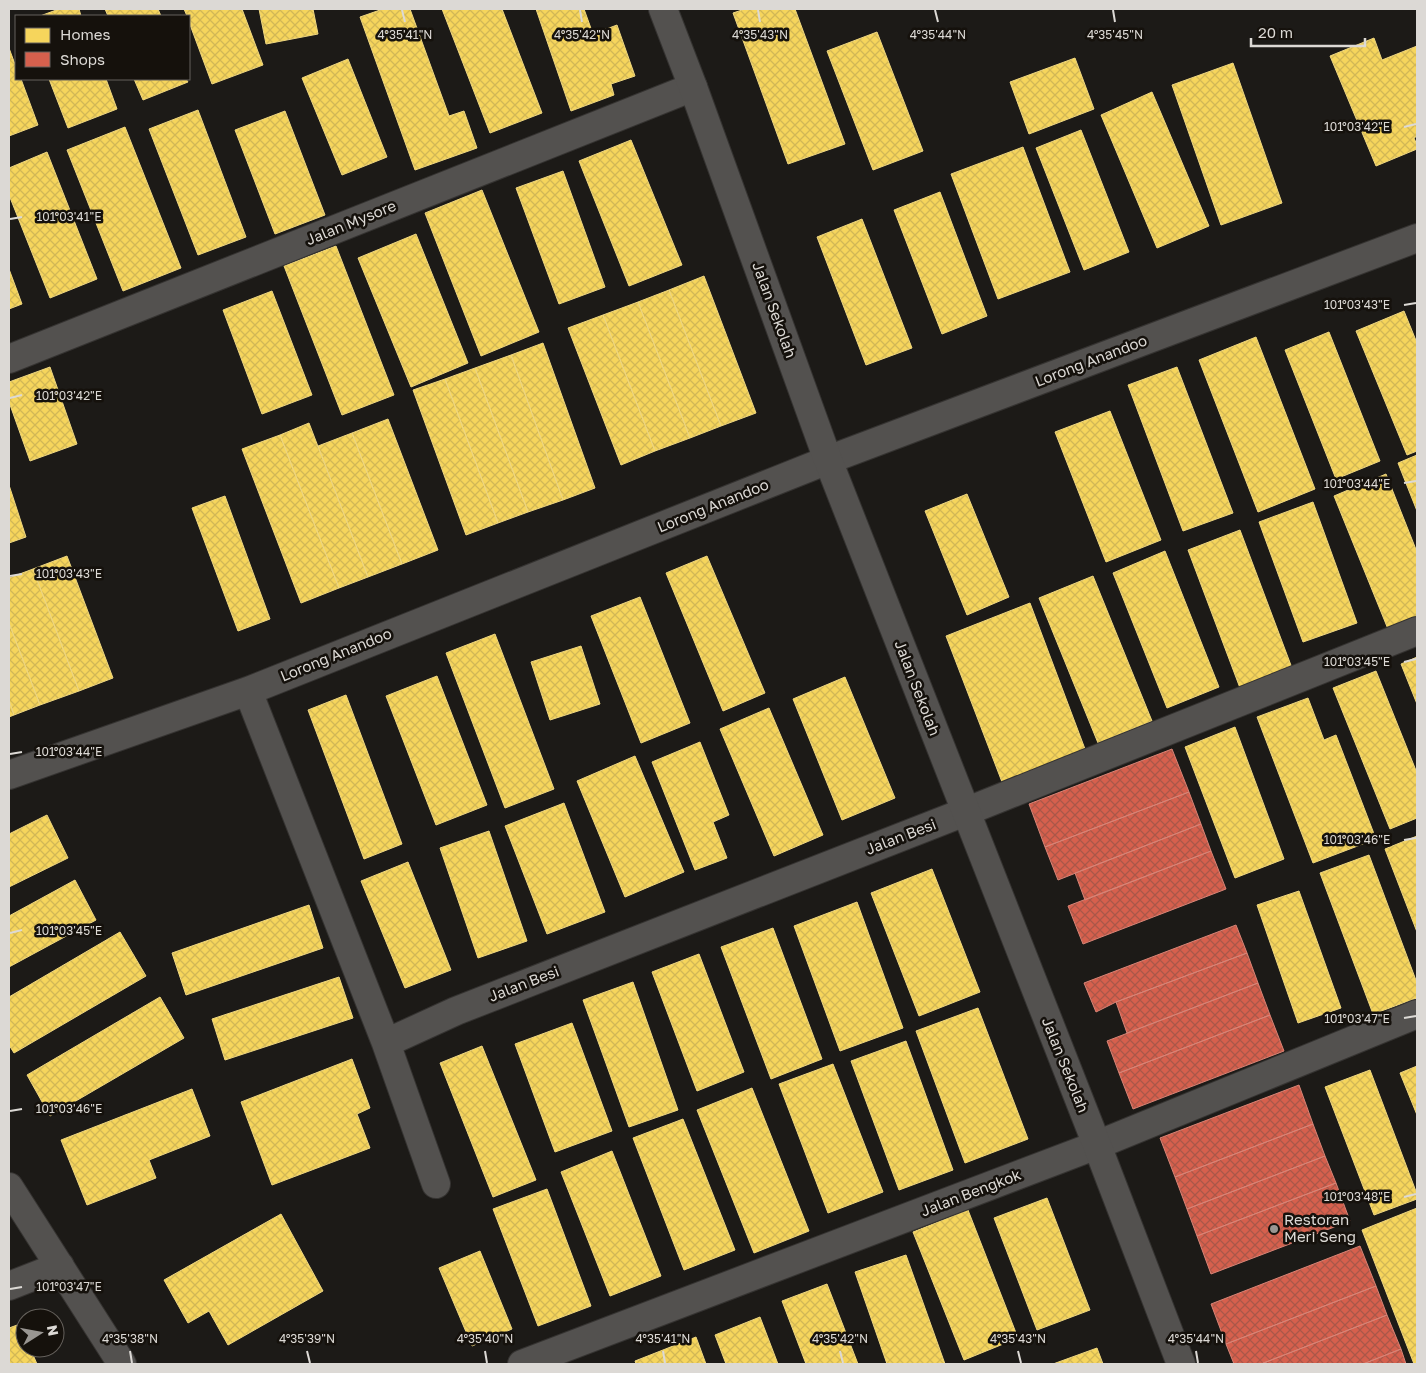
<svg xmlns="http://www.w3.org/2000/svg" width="1426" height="1373" font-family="'Golos Text',sans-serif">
  <defs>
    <pattern id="homes-cross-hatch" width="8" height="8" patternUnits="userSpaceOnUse" patternTransform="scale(1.25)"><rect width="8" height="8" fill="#f6d55c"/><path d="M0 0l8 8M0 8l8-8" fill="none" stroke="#d2b756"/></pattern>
    <pattern id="shops-cross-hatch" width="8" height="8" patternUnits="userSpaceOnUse" patternTransform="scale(1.25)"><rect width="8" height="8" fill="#d6604d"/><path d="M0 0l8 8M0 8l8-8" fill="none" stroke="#aa5749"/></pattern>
  </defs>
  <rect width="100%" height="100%" fill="#1c1a17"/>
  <!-- homes -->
  <path fill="url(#homes-cross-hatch)" stroke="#eed680" d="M59,9h20l2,7h-41z
    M105,9h53l3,7h-53z
    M184,9h58l21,56 -51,19 -23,-62v-6h-2z
    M259,9h54l5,25 -52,10z
    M383,9h27l39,107 15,-5 13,37 -62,22 -55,-153z
    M442,9h60l40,104 -52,20z
    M536,9h48l9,25 24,-9 18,51 -24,8 3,11 -43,16z
    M745,9h50l50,135 -57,20 -55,-151z
    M877,32l46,119 -50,19 -46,-119z
    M1374,38l8,22 35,-14v90l-3,2 3,7v4l-41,17 -46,-110z
    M9,48l7,19v12h5l17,46 -29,11z
    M1075,58l19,51 -65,25 -19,-52z
    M348,59l39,98 -45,18 -40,-97z
    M1233,63l49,140 -61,22 -49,-140z
    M49,79h57l11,30 -49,19z
    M134,79h52l2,3 -45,18z
    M1152,92l57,134 -52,22 -56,-133z
    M198,110l48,127 -48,18 -49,-126z
    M285,111l40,104 -50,19 -40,-104z
    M125,127l56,141 -58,23 -56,-141z
    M1081,130l48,122 -45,18 -48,-122z
    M631,140l51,125 -53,21 -50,-125z
    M1023,147l47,125 -72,27 -47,-125z
    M47,152l50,127 -47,19 -41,-103v-27z
    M563,171l42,116 -46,17 -43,-116z
    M482,190l57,142 -58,24 -56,-143z
    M940,192l47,124 -45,18 -48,-124z
    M862,219l50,129 -46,17 -49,-128z
    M416,234l52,129 -57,24 -53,-129z
    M336,246l58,149 -52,20 -58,-149z
    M9,269l13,35 -13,5z
    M704,276l52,137 -35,13 -52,-136z
    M669,290l52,136 -31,12 -52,-136z
    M272,291l40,104 -50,19 -39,-104z
    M638,302l52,136 -35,13 -52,-136z
    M1404,311l13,32v108l-10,4 -51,-124z
    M603,315l52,136 -34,14 -53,-137z
    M1329,332l51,129 -44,18 -51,-129z
    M1256,337l59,152 -57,23 -59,-152z
    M543,343l52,145 -32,12 -52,-145z
    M511,355l52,145 -35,12 -53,-144z
    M50,367l27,77 -47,17 -21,-59v-20z
    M1177,367l56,146 -50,18 -55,-146z
    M475,368l53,144 -30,11 -53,-144z
    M445,379l53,144 -32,12 -53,-145z
    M1110,411l51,129 -55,22 -51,-130z
    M388,419l50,131 -36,14 -50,-131z
    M309,423l59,154 -29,11 -59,-153z
    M352,433l50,131 -34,13 -50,-131z
    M280,435l59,153 -38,15 -59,-154z
    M1417,455v56l-19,-48z
    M1386,474l31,78v71l-27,11 -56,-138z
    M9,485l17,52 -17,6z
    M967,494l42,103 -42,18 -42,-104z
    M225,496l45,123 -32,12 -46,-123z
    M1313,502l44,121 -54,19 -44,-120z
    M1240,530l52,138 -52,20 -52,-138z
    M1165,551l54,136 -52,21 -54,-135z
    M67,556l46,122 -34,13 -46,-122z
    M707,556l58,137 -42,18 -57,-138z
    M33,569l46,122 -39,14 -31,-82v-45z
    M1093,576l59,145 -54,22 -59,-145z
    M640,597l50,126 -49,20 -50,-127z
    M1030,603l55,146 -83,33 -56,-146z
    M9,623l31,82 -26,10 -5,-15z
    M495,634l59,155 -49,19 -59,-155z
    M581,646l19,58 -50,16 -19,-58z
    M1417,657v47l-16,-40z
    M1376,671l41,102v45l-27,11 -57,-141z
    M437,676l50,129 -51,20 -50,-129z
    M845,677l50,121 -53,22 -49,-121z
    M346,695l56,149 -38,15 -56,-149z
    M1308,698l16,42 12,-5 40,104 -63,24 -56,-146z
    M9,700l5,15 -5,2z
    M769,708l54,127 -49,21 -54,-127z
    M1235,727l49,132 -49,19 -50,-131z
    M700,742l29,73 -16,7 14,36 -32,12 -43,-108z
    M635,756l49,116 -59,25 -48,-116z
    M564,803l41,109 -58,22 -42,-108z
    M47,815l21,43 -59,29v-53z
    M489,831l38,110 -49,17 -38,-110z
    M1417,836v96l-32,-83z
    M1369,855l48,128v15l-44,16 -53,-141z
    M408,862l43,108 -46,18 -44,-107z
    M932,869l48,123 -61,24 -48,-123z
    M75,880l21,40 -87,47v-51z
    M1299,891l42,117 -43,15 -41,-118z
    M857,902l46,126 -63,23 -46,-125z
    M309,905l14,43 -137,47 -14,-42z
    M773,928l49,131 -51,20 -50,-132z
    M120,932l26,44 -132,77 -5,-8v-48z
    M699,954l45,118 -47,19 -45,-119z
    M339,977l14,41 -128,42 -13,-41z
    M633,982l45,128 -49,17 -46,-127z
    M160,997l24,41 -134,78 -23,-41z
    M978,1008l50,131 -63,24 -49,-132z
    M572,1023l40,108 -57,21 -40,-108z
    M906,1041l47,129 -54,20 -48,-129z
    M482,1046l54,134 -43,17 -53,-134z
    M352,1059l18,49 -13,6 13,34 -98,37 -31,-83z
    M833,1064l50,128 -55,21 -49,-129z
    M1417,1066v49l-17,-42z
    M1370,1070l47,124v5l-43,16 -49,-128z
    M752,1088l57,143 -55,22 -57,-143z
    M192,1089l18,47 -61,24 7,18 -69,27 -26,-65z
    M683,1119l52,131 -51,20 -51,-132z
    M612,1151l49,125 -51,20 -49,-124z
    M547,1189l44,117 -53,20 -45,-117z
    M1047,1198l43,112 -53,20 -43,-112z
    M1417,1208v156h-3l-52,-134z
    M968,1210l50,128 -54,22 -51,-128z
    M281,1214l42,77 -95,54 -19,-34 -21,12 -24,-43z
    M480,1251l32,78 -40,17 -33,-78z
    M906,1255l39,109h-58l-32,-92z
    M827,1284l31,80h-52l-24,-63z
    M760,1317l18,47h-52l-11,-29z
    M20,1324l5,11v13h5l7,16h-28v-36z
    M696,1337l10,27h-70l-1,-3z
    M1097,1348l6,16h-50z"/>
  <!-- shops -->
  <path fill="url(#shops-cross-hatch)" stroke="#d88476" d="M1172,749l17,43 -144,55 -16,-43z
    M1189,792l12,32 -143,56 -13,-33z
    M1201,824l10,27 -126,49 -10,-27z
    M1211,851l15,38 -143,55 -15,-38z
    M1236,925l11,28 -131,49 -20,10 -12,-29z
    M1247,953l11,30 -131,50 -11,-31z
    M1258,983l12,32 -151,58 -12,-32z
    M1270,1015l14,36 -151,58 -14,-36z
    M1299,1085l14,39 -138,53 -15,-39z
    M1313,1124l12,32 -138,53 -12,-32z
    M1325,1156l11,27 -139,53 -10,-27z
    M1336,1183l14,38 -139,53 -14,-38z
    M1360,1246l16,40 -150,58 -15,-40z
    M1376,1286l11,29 -126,49h-27l-8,-20z
    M1387,1315l14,34 -38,15h-102z
    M1401,1349l5,15h-43z"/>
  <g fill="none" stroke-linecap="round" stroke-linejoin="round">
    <!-- street casing -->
    <g stroke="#353331" stroke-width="30">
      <path id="street" d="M9,359l684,-272
        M248,691l138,352 50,141
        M9,775l239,-84 580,-231 589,-222
        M386,1043l70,-32 509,-199 452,-181
        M9,1187l113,177
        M9,1286l51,-20
        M522,1364l575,-219 320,-131"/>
    </g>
    <!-- secondary casing -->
    <g stroke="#353331" stroke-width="30">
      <path id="secondary" d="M663,9l30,78 135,373 269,685 84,219"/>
    </g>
    <!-- street -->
    <use href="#street" stroke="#53514f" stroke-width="28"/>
    <!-- secondary -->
    <use href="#secondary" stroke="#53514f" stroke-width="28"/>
  </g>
  <!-- ticks -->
  <path fill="none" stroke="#dcd9d5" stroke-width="2" d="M402,10l3,12M580,10l2,12M758,10l2,12M935,10l3,12M1113,10l2,12M1404,127l12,-3M10,219l12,-2M1404,305l12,-2M10,398l12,-3M1404,483l12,-2M10,576l12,-2M1404,662l12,-3M10,754l12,-2M1404,840l12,-2M10,933l12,-3M1404,1018l12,-2M10,1111l12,-2M1404,1197l12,-3M10,1289l12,-2M130,1351l2,12M307,1351l3,12M485,1351l2,12M663,1351l2,12M840,1351l3,12M1018,1351l3,12M1196,1351l2,12"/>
  <!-- markers -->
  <circle fill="#999692" stroke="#15110c" stroke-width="2" cx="1274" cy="1229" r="5"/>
  <g text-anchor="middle" stroke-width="5" stroke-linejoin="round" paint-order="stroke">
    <!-- street labels -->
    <g font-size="15" fill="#dcd9d5" stroke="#15110c">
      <text transform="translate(351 223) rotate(-22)" y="5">Jalan Mysore</text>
      <text transform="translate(774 310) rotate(70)" y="5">Jalan Sekolah</text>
      <text transform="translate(1091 361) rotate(-21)" y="5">Lorong Anandoo</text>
      <text transform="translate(713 506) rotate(-22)" y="5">Lorong Anandoo</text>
      <text transform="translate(336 655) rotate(-22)" y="5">Lorong Anandoo</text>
      <text transform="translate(917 688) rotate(69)" y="5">Jalan Sekolah</text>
      <text transform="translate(901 837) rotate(-21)" y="5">Jalan Besi</text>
      <text transform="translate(524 984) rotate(-21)" y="5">Jalan Besi</text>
      <text transform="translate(1065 1065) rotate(68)" y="5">Jalan Sekolah</text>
      <text transform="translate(971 1193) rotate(-21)" y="5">Jalan Bengkok</text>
    </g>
    <!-- poi labels -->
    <g font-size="15" fill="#dcd9d5" stroke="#15110c" text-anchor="start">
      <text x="1284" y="1225">Restoran<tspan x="1284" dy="17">Meri Seng</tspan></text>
    </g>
  </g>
  <g font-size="12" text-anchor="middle" fill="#dcd9d5" stroke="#15110c" stroke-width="5" stroke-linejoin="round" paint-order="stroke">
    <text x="405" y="39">4°35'41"N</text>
    <text x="582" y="39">4°35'42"N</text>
    <text x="760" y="39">4°35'43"N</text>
    <text x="938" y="39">4°35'44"N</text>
    <text x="1115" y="39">4°35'45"N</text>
    <text x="1357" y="131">101°03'42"E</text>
    <text x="69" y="221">101°03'41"E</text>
    <text x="1357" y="309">101°03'43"E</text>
    <text x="69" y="400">101°03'42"E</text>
    <text x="1357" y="488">101°03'44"E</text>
    <text x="69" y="578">101°03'43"E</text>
    <text x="1357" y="666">101°03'45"E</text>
    <text x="69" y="756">101°03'44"E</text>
    <text x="1357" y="844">101°03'46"E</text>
    <text x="69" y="935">101°03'45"E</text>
    <text x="1357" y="1023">101°03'47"E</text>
    <text x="69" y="1113">101°03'46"E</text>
    <text x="1357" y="1201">101°03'48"E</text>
    <text x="69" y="1291">101°03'47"E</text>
    <text x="130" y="1343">4°35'38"N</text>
    <text x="307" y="1343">4°35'39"N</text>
    <text x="485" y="1343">4°35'40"N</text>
    <text x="663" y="1343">4°35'41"N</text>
    <text x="840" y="1343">4°35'42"N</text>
    <text x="1018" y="1343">4°35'43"N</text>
    <text x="1196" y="1343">4°35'44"N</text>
  </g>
  <!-- border -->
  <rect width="1426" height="1373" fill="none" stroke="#dcd9d5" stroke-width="20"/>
  <!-- legend -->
  <rect x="15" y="15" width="175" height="65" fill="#15110c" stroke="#65615c"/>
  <rect x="25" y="28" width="25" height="15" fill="#f6d55c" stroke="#65615c"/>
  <text x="60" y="40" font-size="15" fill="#dcd9d5">Homes</text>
  <rect x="25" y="52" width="25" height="15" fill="#d6604d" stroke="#65615c"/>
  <text x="60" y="65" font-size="15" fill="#dcd9d5">Shops</text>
  <!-- north arrow -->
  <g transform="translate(40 1333) rotate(79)"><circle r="24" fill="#15110c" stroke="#65615c"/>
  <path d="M0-4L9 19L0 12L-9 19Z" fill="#999692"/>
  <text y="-8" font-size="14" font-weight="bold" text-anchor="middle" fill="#dcd9d5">N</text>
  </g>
  <!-- scale -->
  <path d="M1251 38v8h114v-8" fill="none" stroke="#dcd9d5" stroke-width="2.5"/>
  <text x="1258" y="38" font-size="15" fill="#dcd9d5" stroke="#15110c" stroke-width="4" paint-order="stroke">20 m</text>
</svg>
